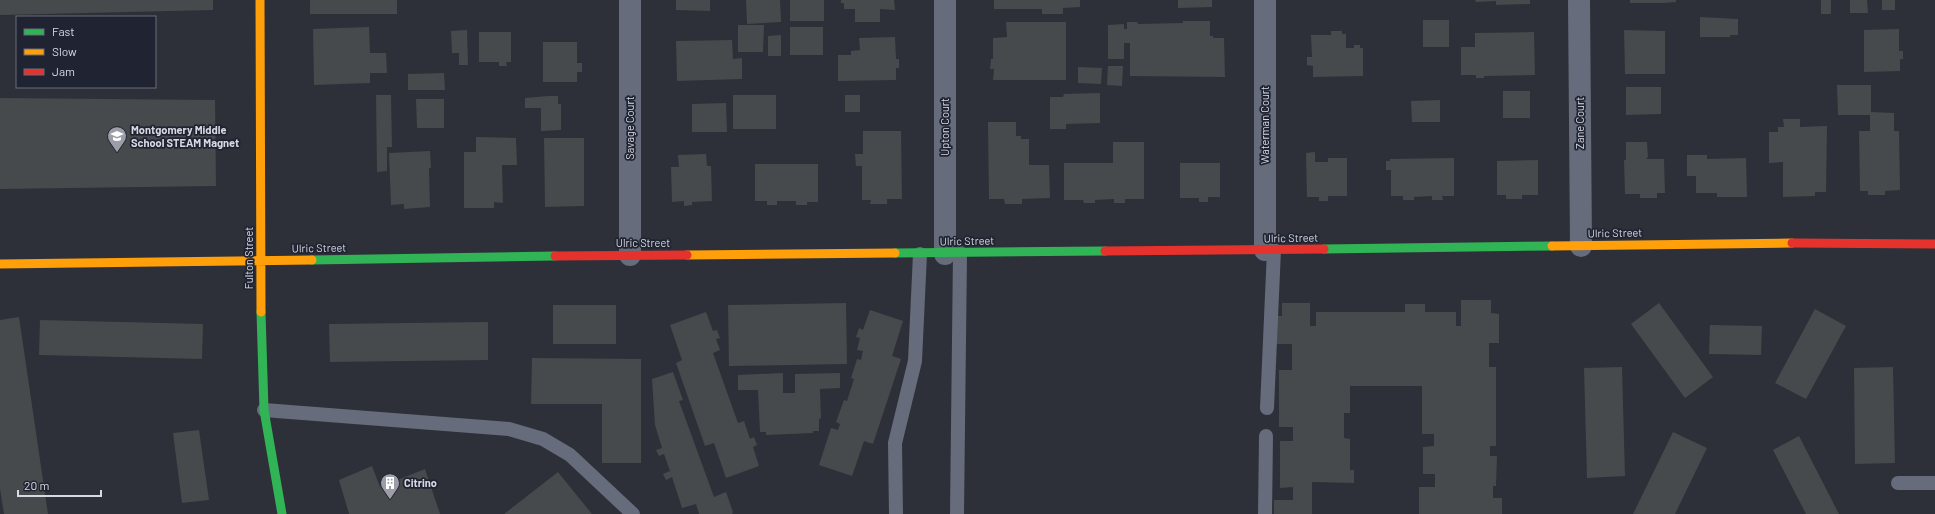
<svg xmlns="http://www.w3.org/2000/svg" width="1935" height="514" font-family="Barlow,sans-serif">
  <rect width="100%" height="100%" fill="#2d3038"/>
  <!-- building -->
  <path fill="#464a4c" d="M0,0h213v10l-213,5z
    M310,0h87v14h-87z
    M676,0h34v11l-34,-1z
    M746,0h34l1,22 -34,2z
    M790,0h34v21h-34z
    M841,0h53l1,10 -15,-1v13h-25v-13h-11v-6h-3z
    M994,0h86v7l-17,1v6h-21v-5h-48z
    M1178,0h34v7l-34,1z
    M1475,0h55v4l-34,1v-4l-20,1z
    M1630,0h46v2l-13,1h-33z
    M1821,0h10v14h-10z
    M1850,0h17l1,13h-18z
    M1882,0h13v10h-13z
    M1700,17l38,2v16h-8v2h-30z
    M1423,20h26v27h-26z
    M1183,21h27v15h3v2h11l1,39 -95,-1v-33h-6v16h-16v-34l16,-1v5h3v-7h10l1,2 45,-1z
    M1006,22h60v58h-73l1,-11h-4l1,-10h2v-21l14,-1z
    M738,25h26l-1,27h-25z
    M369,27l1,26h16l1,20h-17v10l-56,2 -1,-56z
    M790,27h33v28h-33z
    M1899,29v22h4v8h-3v12l-36,1v-42z
    M467,30l1,35h-9v-12h-7l-1,-22z
    M1624,30l41,1v43h-40z
    M1331,31h11v3h4v14h8v-3h6v3h3v28l-50,1v-11l-6,-1v-8h5l-1,-22h20z
    M479,32h32v30h-5l1,4h-8v-4h-20z
    M1534,32l1,43 -51,1v2h-8v-3h-15v-28h14v-14z
    M781,35v21h-13v-20z
    M895,37l1,22h3v9h-3v12l-58,1v-26h13v-4l9,-1 -1,-12z
    M732,40l1,19 9,-1v21l-65,2 -1,-40z
    M543,42h34v21h5v9h-5v10h-34z
    M1108,66h15l-1,20 -15,-1z
    M1078,67l24,1 -1,16 -23,-1z
    M444,73l1,17h-37v-16z
    M1837,85h34v27l23,1v18h5l1,59 -15,1v4h-17v-4h-8l-1,-60h11v-16h-32z
    M1626,87h35v27l-35,1z
    M1503,91h27v27h-27z
    M1100,93v30l-34,1v5h-16v-32h13l1,-3z
    M376,95h15l1,52h-5v24l-10,1z
    M733,95h43v34h-43z
    M845,95h15v17h-15z
    M548,96h10v8h3v26l-20,1v-23h-16v-10z
    M0,98l215,2 1,86 -216,3z
    M416,99h28v29h-27z
    M1440,100v22h-28l-1,-21z
    M726,103l1,29h-35v-28z
    M1783,119h17v8l27,-1 -1,66h-11v4l-32,1v-35l-14,1v-31h9v-5h6z
    M988,122h28v14h5v3h8v26h20l1,33 -28,1v5h-17l-1,-5h-15z
    M863,131h38l1,68h-15v5h-17l1,-4h-9v-34h-6l-1,-12h8z
    M476,137l40,1 1,27h-15l1,38 -9,-1v6h-30v-56h12z
    M544,138h40v68l-39,1z
    M1113,142h31v57h-19v4h-11v-4l-19,1v3h-11l-1,-3h-19v-37h49z
    M1626,142h21l1,15 -2,2h18l1,34h-8v5h-17v-4h-15l-1,-34h2z
    M430,151l1,17h-2l1,39 -26,2v-5l-13,1 -2,-52z
    M1315,152v10h13v-4h19v38h-19v5h-9v-4h-12l-1,-44z
    M706,154l1,12h4l1,35 -20,1v3l-8,1v-5l-12,1 -1,-35h8l-1,-12z
    M1687,155h20v4l39,-1 1,39h-30v-4h-21v-17h-9z
    M1454,158v38h-12l1,4h-11v-4l-18,1v3h-11v-4h-12v-26h-5v-9h4v-2z
    M1538,160v35h-16v4h-16v-4h-9v-34z
    M1180,163h40v34h-12v5h-9v-4h-19z
    M755,164h63v38h-11v3h-11v-4h-19v4h-10v-4h-12z
    M1461,300h30v13l8,1v29h-10v24h7v79h-6v10h7l-1,30h-3v12h9v16h-83v-27h16v-13h-12v-27l11,-1v-12h-12v-48h-72v27h-6v25l6,1v31h4v13l-42,-1v32h-38v-14h19v-13l-13,1v-47h13v-14h-14v-57h13v-26h-18v-28h8v-13h28v23h6v-14h89v-8h20v8h31v14h5z
    M846,303l1,61 -118,2 -1,-61z
    M1659,303l54,74 -28,21 -54,-74z
    M553,305h63v39h-63z
    M1815,309l31,17 -40,73 -31,-16z
    M870,310l33,11 -11,35 9,3 -28,85 -9,-3 -12,35 -33,-11 12,-37 7,2 2,-6 -4,-2 8,-22 3,1 7,-22 -3,-1 6,-19 4,1 2,-9 -6,-1 3,-12 -4,-1 3,-9 4,2z
    M706,312l7,19 4,-1 3,8 -4,1 4,11 -7,3 25,70 6,-2 6,18 4,-2 3,8 -4,2 6,19 -33,12 -12,-35 -9,3 -29,-83 6,-3 -12,-35z
    M19,317l29,197h-44l-4,-25v-169z
    M40,320l163,4 -1,35 -163,-4z
    M488,322v38l-158,2 -1,-38z
    M1710,325l52,1 -1,29 -52,-1z
    M532,358l109,1v104h-39v-59h-71z
    M1622,367l3,109 -38,2 -3,-110z
    M1893,367l2,96 -40,1 -1,-96z
    M673,372l10,28 -4,1 35,96 12,-5 7,20 -1,2h-33l-3,-10 -14,4 -10,-31 -6,3 -3,-6 7,-3 -6,-17 -5,2 -3,-6 6,-2 -7,-23 -3,-46z
    M783,373v20h12v-19l45,-1v15l-20,1 1,29 -2,1v12h-6v2l-47,2v-3h-6l-2,-42h-20v-15z
    M199,430l10,70 -27,3 -9,-70z
    M1673,432l34,16 -32,66h-42z
    M1799,436l40,78h-33l-33,-64z
    M372,466l8,21 45,-18 15,45h-91l-10,-34z
    M558,472l34,42h-88z"/>
  <g fill="none" stroke-linecap="round" stroke-linejoin="round">
    <!-- lane -->
    <path stroke="#666c7c" stroke-width="14" d="M1267,408l7,-158
      M264,410l245,19 34,10 27,16 63,59
      M1898,483h37
      M896,514l-1,-71 20,-82 5,-107
      M957,514l3,-261
      M1265,514l1,-78"/>
    <!-- street -->
    <path stroke="#666c7c" stroke-width="22" d="M1265,0v250
      M1579,0l2,246
      M945,254v-254
      M630,255v-255"/>
    <!-- fast -->
    <path stroke="#30b455" stroke-width="9" d="M1324,249l228,-3
      M895,253l210,-2
      M312,260l243,-4
      M261,312l3,98 18,104"/>
    <!-- slow -->
    <path stroke="#ff9f0a" stroke-width="9" d="M260,0l1,312
      M1552,246l240,-3
      M687,255l208,-2
      M0,264l312,-4"/>
    <!-- jam -->
    <path stroke="#e5322d" stroke-width="9" d="M1792,243l143,1
      M1105,251l219,-2
      M555,256l132,-1"/>
  </g>
  <!-- icons -->
  <defs>
    <g id="school-pin" transform="scale(1)"><path d="M0 17L-7.5 6A9.5 9.5 0 1 1 7.5 6Z" fill="#9c9ea7" stroke="#202432"/><path d="M0-5L7-2L0 1L-7-2ZM-4 1L0 2.5L4 1V4Q0 6-4 4Z" fill="#fff"/></g>
    <g id="building-pin" transform="scale(1)"><path d="M0 17L-7.5 6A9.5 9.5 0 1 1 7.5 6Z" fill="#9c9ea7" stroke="#202432"/><path d="M-4-6H4V6H1V3H-1V6H-4ZM-2.5-4.3h1.7v1.8h-1.7ZM.8-4.3h1.7v1.8H.8ZM-2.5-1h1.7V.8h-1.7ZM.8-1h1.7V.8H.8Z" fill="#fff"/></g>
  </defs>
  <g fill-rule="evenodd">
    <use href="#school-pin" x="117" y="136"/>
    <use href="#building-pin" x="390" y="483"/>
  </g>
  <g text-anchor="middle" stroke-width="3.5" stroke-linejoin="round" paint-order="stroke">
    <!-- street labels -->
    <g font-size="11" fill="#d7dae3" stroke="#202432">
      <text transform="translate(1580 123) rotate(-90)" y="4">Zane Court</text>
      <text transform="translate(1265 125) rotate(-90)" y="4">Waterman Court</text>
      <text transform="translate(945 127) rotate(-90)" y="4">Upton Court</text>
      <text transform="translate(630 128) rotate(-90)" y="4">Savage Court</text>
      <text transform="translate(1615 233) rotate(-1)" y="4">Ulric Street</text>
      <text transform="translate(1291 238) rotate(-1)" y="4">Ulric Street</text>
      <text transform="translate(967 241) rotate(-1)" y="4">Ulric Street</text>
      <text x="643" y="247">Ulric Street</text>
      <text transform="translate(319 248) rotate(-1)" y="4">Ulric Street</text>
      <text transform="translate(249 258) rotate(-90)" y="4">Fulton Street</text>
    </g>
    <!-- poi labels -->
    <g font-size="11" font-weight="bold" fill="#d7dae3" stroke="#202432" text-anchor="start">
      <text x="131" y="134">Montgomery Middle<tspan x="131" dy="13">School STEAM Magnet</tspan></text>
      <text x="404" y="487">Citrino</text>
    </g>
  </g>
  <!-- legend -->
  <rect x="16" y="16" width="140" height="72" fill="#202432" stroke="#696d79"/>
  <rect x="24" y="29" width="20" height="6" fill="#30b455" stroke="#696d79"/>
  <text x="52" y="36" font-size="12" fill="#d7dae3">Fast</text>
  <rect x="24" y="49" width="20" height="6" fill="#ff9f0a" stroke="#696d79"/>
  <text x="52" y="56" font-size="12" fill="#d7dae3">Slow</text>
  <rect x="24" y="69" width="20" height="6" fill="#e5322d" stroke="#696d79"/>
  <text x="52" y="76" font-size="12" fill="#d7dae3">Jam</text>
  <!-- scale -->
  <path d="M18 490v6h83v-6" fill="none" stroke="#d7dae3" stroke-width="2"/>
  <text x="24" y="490" font-size="12" fill="#d7dae3" stroke="#202432" stroke-width="3" paint-order="stroke">20 m</text>
</svg>
